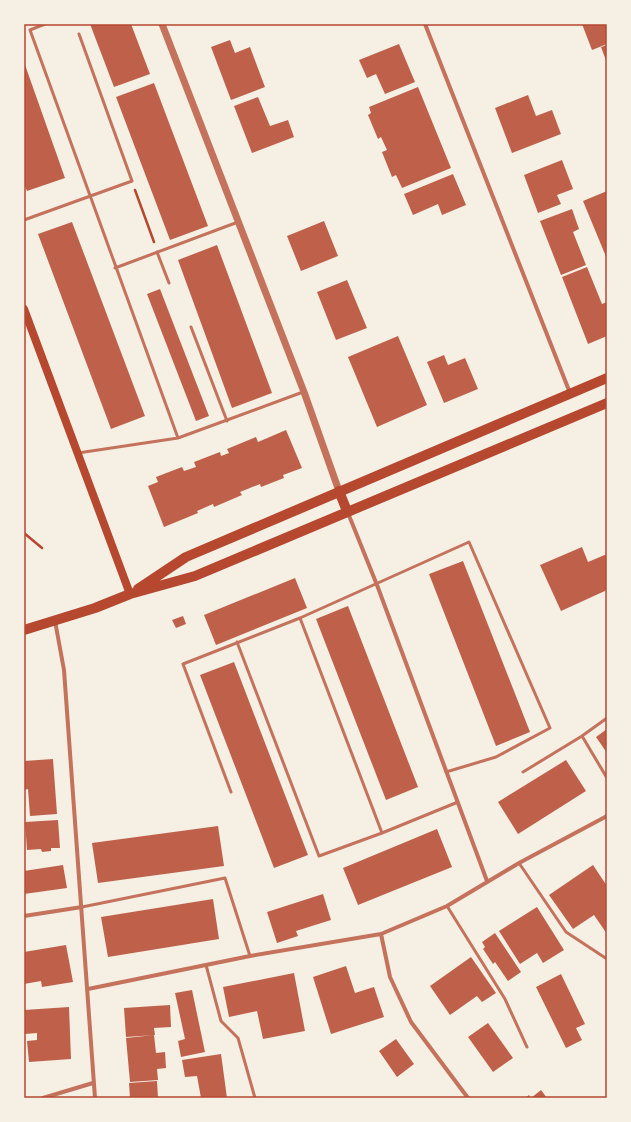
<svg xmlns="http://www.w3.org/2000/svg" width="631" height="1122" font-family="'PT Sans',sans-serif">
  <rect width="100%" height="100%" fill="#f6efe4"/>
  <!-- building -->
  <path fill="#bf614a" d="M90,24h41l19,50 -36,13z
    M582,24h25v20l-15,6z
    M230,40l5,13 15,-6 15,40 -34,13 -20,-53z
    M399,44l16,38 -30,12 -9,-20 -9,4 -8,-18z
    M607,45v18l-6,-16z
    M24,62l41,116 -38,13 -3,-7z
    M154,83l54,143 -38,14 -54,-143z
    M418,87l33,81 -49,20 -6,-13 -4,2 -10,-25 5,-2 -6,-13 -3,2 -10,-24 3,-2 -2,-6z
    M528,95l8,21 16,-6 9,24 -49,19 -17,-45z
    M258,97l12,29 18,-6 6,17 -42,16 -18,-47z
    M562,160l11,29 -16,6 4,9 -23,9 -14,-38z
    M453,174l13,31 -24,10 -4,-11 -25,11 -9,-21z
    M607,191v68l-24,-58z
    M572,209l7,20 -6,3 13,33 -25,10 -21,-54z
    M324,221l14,35 -37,15 -14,-35z
    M72,222l73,194 -34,13 -73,-195z
    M217,245l55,148 -40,15 -54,-148z
    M587,267l15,37 5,-2v34l-19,8 -26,-67z
    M347,280l20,48 -31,12 -19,-48z
    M160,289l49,127 -13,5 -49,-127z
    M398,336l29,69 -50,22 -29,-70z
    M444,355l4,10 17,-7 13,31 -34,14 -17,-41z
    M286,430l16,38 -19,7 1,3 -23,9 -1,-3 -20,8 2,3 -28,12 -1,-3 -16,7 1,2 -34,14 -16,-41 10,-4 -2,-5 26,-10 2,4 12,-4 -2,-5 26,-10 1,4 8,-3 -2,-4 29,-12 2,5z
    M582,547l6,15 19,-8v36l-46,21 -21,-46z
    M463,561l67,171 -34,14 -67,-172z
    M295,578l12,30 -91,37 -12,-30z
    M348,606l70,181 -32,13 -70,-181z
    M183,616l3,8 -10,4 -4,-8z
    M234,662l74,193 -34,13 -74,-193z
    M607,729v24l-11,-16z
    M53,759l4,55 -27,2 -2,-27 -4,1v-29z
    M566,760l20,31 -68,43 -20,-32z
    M58,820l2,28h-9v3l-9,1 -1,-3 -14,1 -2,-28z
    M218,826l6,40 -126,17 -6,-40z
    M437,829l15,38 -94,38 -15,-37z
    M63,865l4,23 -43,6v-23z
    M593,865l14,21v48l-13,-19 -21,14 -24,-34z
    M323,894l8,26 -35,11 2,5 -21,7 -10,-31z
    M213,899l6,40 -111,18 -7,-40z
    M537,907l27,43 -21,13 -6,-10 -17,11 -21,-33z
    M495,933l26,39 -13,9 -13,-19 -2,2 -10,-15 2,-2 -3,-5z
    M66,945l7,37 -31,5 -1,-6 -17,3v-32z
    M471,957l25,36 -14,9 -5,-6 -27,19 -20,-29z
    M346,966l9,27 19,-6 10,30 -53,17 -18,-57z
    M294,973l11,58 -42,8 -6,-28 -28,6 -6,-30z
    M561,974l24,50 -9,4 6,12 -16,8 -30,-61z
    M192,990l13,62 -24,5 -3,-16 7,-2 -10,-46z
    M170,1005l1,22 -17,1 1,7 -29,2 -2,-29z
    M69,1007l2,52 -42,3 -2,-21 10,-1v-7l-12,1 -1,-24z
    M488,1023l25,35 -20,14 -25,-35z
    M154,1035l2,18 9,-1 1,16 -9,1 1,11 -28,2 -4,-44z
    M396,1039l18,25 -17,13 -18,-26z
    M221,1054l6,44h-26l-4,-22 -12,1 -3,-17z
    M157,1081l1,17h-28l-1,-15z
    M541,1090l6,8h-22l4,-3 2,3z"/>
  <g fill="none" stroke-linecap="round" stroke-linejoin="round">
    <!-- path -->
    <path stroke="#b5482f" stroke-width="2.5" d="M135,190l19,52
      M24,533l18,15"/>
    <!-- service -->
    <path stroke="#c5725c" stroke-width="3" d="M45,24l-15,6 148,408
      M24,220l108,-39 -53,-147
      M157,252l12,31
      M115,268l123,-46
      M191,327l36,94
      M78,453l100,-15 125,-46
      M300,618l82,215
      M237,642l82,214 63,-23 76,-31
      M582,736l25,-18
      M523,772l59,-36 25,42
      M231,792l-48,-128 117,-46 169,-76 81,186 -54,29 -50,15
      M519,863l47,69 41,27
      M447,906l58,93 22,48
      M82,907l143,-29 25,78
      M206,965l15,56 17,17 17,60"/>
    <!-- minor -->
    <path stroke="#c5725c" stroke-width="4" d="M425,24l145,369
      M348,513l29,72 110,296
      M55,621l9,49 31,428
      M24,916l58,-9
      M381,934l9,43 21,45 57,76
      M88,989l162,-33 131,-22 66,-28 72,-43 88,-47
      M43,1098l50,-15"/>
    <!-- tertiary -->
    <path stroke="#c5725c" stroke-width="7" d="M162,24l142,368 35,99"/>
    <!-- secondary -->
    <path stroke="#b5482f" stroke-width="8" d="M24,309l106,285"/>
    <!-- primary -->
    <path stroke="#b5482f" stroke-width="10" d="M339,491l8,20
      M138,589l48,-32 421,-179
      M24,630l71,-22 35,-14 65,-18 412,-173"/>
  </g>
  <!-- border -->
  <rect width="631" height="1122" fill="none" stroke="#f6efe4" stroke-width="50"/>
  <rect x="25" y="25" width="581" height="1072" fill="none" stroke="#b5482f" stroke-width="1.5"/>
</svg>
